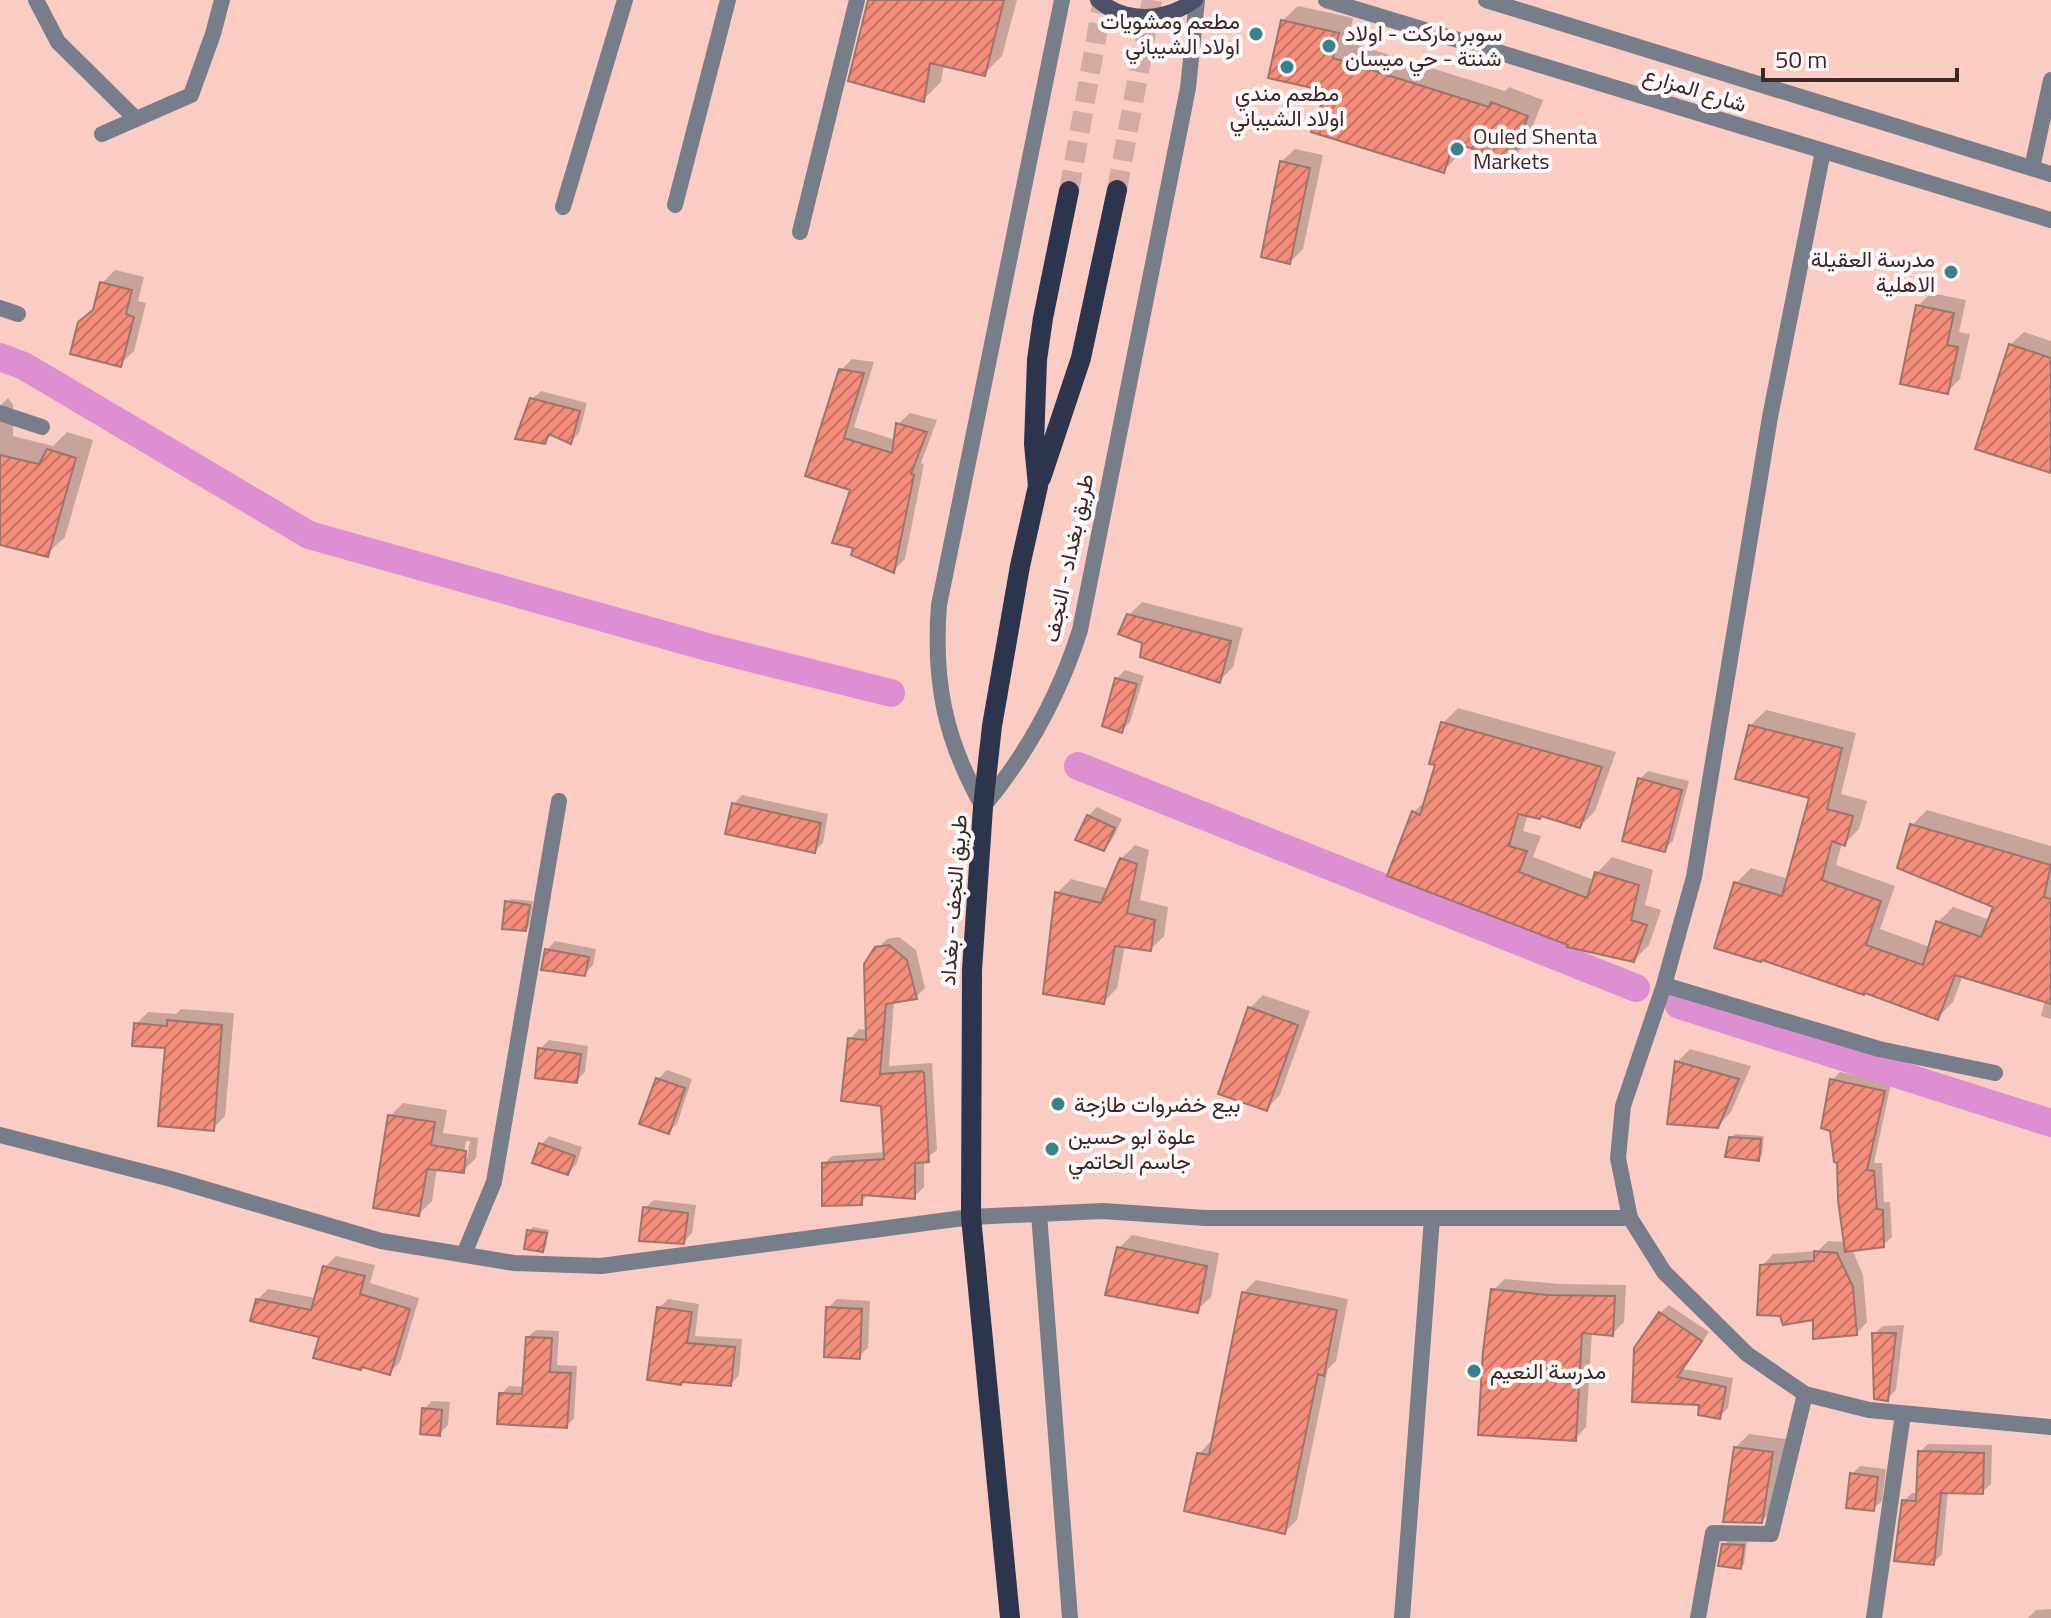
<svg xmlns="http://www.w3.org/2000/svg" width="2051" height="1618" font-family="'Titillium Web',Vazirmatn,sans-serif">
  <defs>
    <pattern id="building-hatch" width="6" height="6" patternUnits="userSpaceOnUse" patternTransform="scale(2)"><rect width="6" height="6" fill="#f58d7a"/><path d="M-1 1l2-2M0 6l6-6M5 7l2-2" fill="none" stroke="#c77364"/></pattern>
  </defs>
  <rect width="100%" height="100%" fill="#faccc3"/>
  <!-- shadow -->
  <path fill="#0003" fill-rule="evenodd" d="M869,0h148l-15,56 -18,18 -40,-10 -3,18 -18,18z
    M1298,6l55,12 -5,24 157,49 4,-4 34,13 -18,45 -16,16 -46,-18 -4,12 -16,16 -114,-81 -47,-69z
    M1295,149l28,6 -20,94 -13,13 -9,-100z
    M115,270l29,7 -6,24 8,2 -12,48 -14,13 -25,-55 7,-26z
    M1931,293l35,7 -7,32 11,2 -10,45 -13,13 -29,-86z
    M2024,332l27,9v129l-41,-125z
    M852,359l22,3 -20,65 42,13 2,-16 12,-11 27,7 -16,43 3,1 -19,95 -11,11 -42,-81 -44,-14 33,-105z
    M541,391l46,12 -8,30 -9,9 -17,-8 -9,8 -12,-43z
    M8,398l5,7v31l40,10 14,-14 26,8 -28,97 -18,17 -47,-11v-137z
    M1142,602l101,26 -10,39 -13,13 -76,-38 -15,-27z
    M1125,670l19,6 -14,46 -9,9 -5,-52z
    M1458,708l158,44 -21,59 -15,15 -38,-12h-14l-5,17 18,5 -8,21 61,23 3,-7 15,-16 41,13 -8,35 16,5 -12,35 -15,15 -221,-147 14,-14 11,-35 5,-41z
    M1766,710l90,23 -15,61 26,7 -8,28 -15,15 -2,-1 -6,22 59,21 -15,43 50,18 8,-25 15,-15 37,13 5,-14 -83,-81 15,-15 124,36v173l-10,-3 4,-16 -82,-25 -10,27 -15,15 -202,-134 15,-15 38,11 23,-83 -62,-70z
    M1648,771l41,10 -16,60 -9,8 -24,-70z
    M742,795l86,19 -5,29 -8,8 -81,-47z
    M1097,807l25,12 -10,21 -8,9 -16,-33z
    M1135,845l14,5 -9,50 28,7 -4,29 -13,13 -26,-4 -8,43 -13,14 -47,-109 14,-14 38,10 12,-30z
    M511,899l22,2 -4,25 -4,3 -18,-27z
    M899,937l17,13 9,38 -9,9 -22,4 -5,65 43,-3 5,87 -13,10v27l-10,10 -45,-3 -8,8 -38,-37 9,-9 54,-4 -3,-48 -33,-65 9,-10 8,1 10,-81 10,-10z
    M555,941l41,8 -3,16 -8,9 -38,-24z
    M1263,995l47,16 -30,84 -13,13 -17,-100z
    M181,1009l53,4 -9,103 -12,13 -46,-83 -31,-22 12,-12 28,2z
    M549,1040l39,6 -3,26 -9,9 -36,-32z
    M1690,1049l61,17 -20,46 -13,14 -41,-64z
    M667,1070l25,9 -15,45 -9,8 -10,-53z
    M1840,1072l51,11 -17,80h8l2,39h6l2,35 -9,8 -31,4 11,26 4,47 -11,12 -41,-16 -53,-52 11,-12 45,-3 10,-10 18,1 -14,-162z
    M403,1103l44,7 -4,23 35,5 -2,20 -13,13 -26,-3 -5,33 -13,13 -29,-98zM466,1141h4l-3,18h-4z
    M1735,1134l29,2 -2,19 -4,4 -27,-21z
    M549,1136l33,11 -6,18 -9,8 -26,-28z
    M654,1200l42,5 -4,28 -8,9 -39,-34z
    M533,1227l16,3 -3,16 -3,4 -14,-19z
    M1132,1235l87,18 -8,44 -14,13 -78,-62z
    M336,1256l39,9 -5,18 49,15 -19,64 -11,11 -132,-73 11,-11 48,9 9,-31z
    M1505,1279l55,5 66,1 -2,37 -12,12 -20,-2 -6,95 -11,12 -82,-149z
    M1256,1280l92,19 -12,62 -8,8 -31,151 -12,12 -86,-78 12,-13 3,1 30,-150z
    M668,1299l31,5 -4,32 47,3 -3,36 -8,9 -48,-4 -24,-72z
    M837,1299l33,2 -2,47 -9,8 -31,-48z
    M1669,1305l40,27 -26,37 50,9 -5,30 -9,9 -17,-14 -68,-3 26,-87z
    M1904,1325l-8,65 -9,9 -13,-65 9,-8z
    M536,1330l23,1 -2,34 20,1 -3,52 -7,8 -66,-32 8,-8 16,1 3,-50z
    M432,1401l18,1 -2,23 -9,9 -15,-25z
    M1749,1434l37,5 -11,68 -13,14 -26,-74z
    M1928,1444l64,1 -1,39 -9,8 -34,-1 -6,63 -9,9 -29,-62 8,-8h6l2,-41z
    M1860,1466l26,3 -4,32 -9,8 -21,-35z
    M1728,1541l19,1 -3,22 -3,3 -17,-22z
    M2051,1609v9h-23l8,-8z"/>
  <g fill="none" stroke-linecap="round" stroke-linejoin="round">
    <!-- canal -->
    <path stroke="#de8fd3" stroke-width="28" d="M0,357l24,9 285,169 402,113 180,45
      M1078,766l558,222
      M1679,1005l372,118"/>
  </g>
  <!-- building -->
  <path fill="url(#building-hatch)" stroke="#9e756d" stroke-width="2" d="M868,0h136l-19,76 -55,-13 -6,39 -76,-21z
    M1281,20l58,13 -6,25 156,49 2,-5 37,14 -18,47 -56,-21 -10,31 -133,-41 15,-41 -58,-13z
    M1280,161l30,7 -20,96 -29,-7z
    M100,282l32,8 -6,24 8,3 -13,50 -51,-13 8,-32 15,-12z
    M1916,305l38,8 -7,32 11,2 -10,47 -48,-10z
    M2009,344l42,14v115l-76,-24z
    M839,369l25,4 -20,65 48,15 4,-30 31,9 -16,42 3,1 -20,98 -43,-18 2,-7 -21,-5 18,-53 -45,-14z
    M530,398l50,13 -9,33 -22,-10 -4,10 -30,-5z
    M47,449l29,9 -28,99 -48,-12v-90l39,9z
    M1127,614l104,27 -11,42 -80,-26 2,-14 -24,-9z
    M1115,678l22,6 -15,49 -20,-7z
    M1441,722l161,45 -22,61 -39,-12 -1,3 -22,-5 -9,32 18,5 -8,21 68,26 8,-26 44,13 -8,35 16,5 -13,37 -67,-15 1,-2 -181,-69 25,-65 8,4 15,-50 -6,-1z
    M1749,725l93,23 -15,61 26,7 -8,30 -13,-5 -10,39 59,21 -15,44 57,20 13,-44 45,16 12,-30 -96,-39 13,-44 141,41 -7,32 7,2v105l-96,-29 -17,45 -73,-27 -1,2 -102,-35 -1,2 -47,-14 20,-66 48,14 27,-98 -74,-19z
    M1638,778l44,12 -17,62 -43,-11z
    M732,803l89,20 -6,30 -90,-19z
    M1087,815l28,13 -11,23 -29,-11z
    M1120,858l17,6 -10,49 28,7 -4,31 -36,-5 -11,58 -61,-10 12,-102 46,11z
    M505,901l25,4 -4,26 -24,-2z
    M889,945l18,15 10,39 -31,5 -6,70 42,-3 2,2 5,89 -14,1v36l-53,-4v10l-40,1v-43l62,-4 -3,-53 -40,-5 7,-63 18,2 -2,-76 11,-17z
    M545,949l44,8 -4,19 -44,-6z
    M1248,1007l50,18 -31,86 -49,-17z
    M167,1020l55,5 -8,106 -56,-5 7,-78 -33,-2 2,-23 33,3z
    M538,1048l43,6 -4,29 -42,-5z
    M1675,1061l64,18 -21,49 -51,-4z
    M656,1078l29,10 -16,46 -30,-10z
    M1830,1079l55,12 -18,79 7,1 3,38 6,1 1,37 -39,5 -7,-52 -1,-37 -3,-1 -4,-31 -9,-3z
    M388,1115l47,7 -4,23 35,6 -2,22 -37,-4 -8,47 -46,-8z
    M1729,1137l32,2 -2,22 -34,-4z
    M539,1143l36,13 -7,19 -36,-12z
    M643,1207l45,6 -4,31 -45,-3z
    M527,1230l20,3 -4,19 -19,-3z
    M1117,1247l90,19 -9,47 -93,-18z
    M1814,1251l23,2 16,34 4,48 -44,4v-19l-30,5 -3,-9 -23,-1 3,-50 54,-4z
    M323,1266l42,10 -5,18 50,15 -20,66 -28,-8 -1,3 -48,-12 6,-21 -69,-16 6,-22 55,11z
    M1491,1289l56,6 68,1 -2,40 -31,-3 -6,108 -98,-6 5,-84z
    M1242,1292l95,18 -13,66 -6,-2 -33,160 -101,-23 13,-58 12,2z
    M657,1307l35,5 -5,31 48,4 -4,39 -49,-4 -1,3 -34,-5z
    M826,1307l36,2 -2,50 -36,-2z
    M1659,1312l43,29 -25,36 49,10 -6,32 -22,-4 1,-10 -67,-3 2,-54z
    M1872,1333h24l-8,68 -14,-2z
    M526,1337l26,1 -2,34 21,1 -4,55 -70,-4 2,-31 23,1z
    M422,1408l20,2 -2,26 -20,-2z
    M1734,1447l39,5 -11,71 -39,-1z
    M1918,1451l66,2 -1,41 -42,-1 -7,72 -40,-4 8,-61 14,1z
    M1850,1473l28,4 -4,34 -28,-3z
    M1722,1544l22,1 -3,24 -23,-3z"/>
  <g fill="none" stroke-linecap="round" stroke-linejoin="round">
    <!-- primary-tunnel -->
    <path stroke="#d4aba4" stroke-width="20" stroke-dasharray="20 10" stroke-linecap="butt" d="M1117,190l35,-190
      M1069,191l34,-191"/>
    <!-- minor -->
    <path stroke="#787d8c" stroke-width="16" d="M36,0l22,42 78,77
      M1062,0l-123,605c-6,77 6,135 44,202 45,-54 76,-111 97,-177l108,-542 9,-88
      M102,134l89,-39 22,-61 9,-34
      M1823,151l-53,266 -76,460 -30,108 -41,121 -5,52 12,60 34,54 83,82 58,40 64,16 182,17
      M2032,168l19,-88
      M675,205l53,-205
      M563,207l62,-207
      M800,232l57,-232
      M0,308l18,6
      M0,413l42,14
      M1664,985l215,64 116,24
      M0,1135l171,44 210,62 133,22 87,3 370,-49 132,-6 102,7h425
      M464,1254l30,-72 65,-381
      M1402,1618l30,-400
      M1698,1618l15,-85 58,1 34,-140
      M1874,1618l29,-204"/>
    <!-- tertiary -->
    <path stroke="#787d8c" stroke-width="16" d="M1326,0l725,220
      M1486,0l565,174
      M1039,1214l31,404"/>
    <!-- secondary -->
    <path stroke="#4b5268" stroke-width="16" d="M1098,0c29,24 67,21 97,0"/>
    <!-- primary -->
    <path stroke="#2d344d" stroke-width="20" d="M1041,478l40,-120 36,-168
      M1010,1618l-39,-401 1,-247 11,-163 9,-81 28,-160 18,-80 -4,-42 3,-84 6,-42 26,-127"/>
  </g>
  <!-- markers -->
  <g fill="#3b808d" stroke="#fdf8f7" stroke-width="3">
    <circle cx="1256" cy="34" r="8"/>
    <circle cx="1329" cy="46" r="8"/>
    <circle cx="1287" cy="67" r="8"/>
    <circle cx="1457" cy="149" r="8"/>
    <circle cx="1951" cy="272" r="8"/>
    <circle cx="1058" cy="1104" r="8"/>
    <circle cx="1052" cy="1149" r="8"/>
    <circle cx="1474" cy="1371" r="8"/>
  </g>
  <g text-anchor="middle" stroke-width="8" stroke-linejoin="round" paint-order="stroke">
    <!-- poi labels -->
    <g font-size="22" fill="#3a2926" stroke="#fdf8f7" text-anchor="start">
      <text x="1240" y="29" text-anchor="end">مطعم ومشويات<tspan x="1240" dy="25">اولاد الشيباني</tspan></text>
      <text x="1345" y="41">سوبر ماركت - اولاد<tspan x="1345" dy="25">شنتة - حي ميسان</tspan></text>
      <text x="1287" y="101" text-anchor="middle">مطعم مندي<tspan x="1287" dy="25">اولاد الشيباني</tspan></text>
      <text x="1473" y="144">Ouled Shenta<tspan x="1473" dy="25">Markets</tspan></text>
      <text x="1935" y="267" text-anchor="end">مدرسة العقيلة<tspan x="1935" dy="25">الاهلية</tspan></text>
      <text x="1074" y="1112">بيع خضروات طازجة</text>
      <text x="1068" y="1144">علوة ابو حسين<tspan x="1068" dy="25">جاسم الحاتمي</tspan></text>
      <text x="1490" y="1379">مدرسة النعيم</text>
    </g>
    <!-- street labels -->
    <g font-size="22" fill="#3a2926" stroke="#fdf8f7">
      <text transform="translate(1695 89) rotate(17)" y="8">شارع المزارع</text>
      <text transform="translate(1068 558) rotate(-78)" y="8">طريق بغداد - النجف</text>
      <text transform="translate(953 900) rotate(-86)" y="8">طريق النجف - بغداد</text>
    </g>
  </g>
  <!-- scale -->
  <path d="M1763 68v12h194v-12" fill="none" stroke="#3a2926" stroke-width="4"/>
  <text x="1775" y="68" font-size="24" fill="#3a2926" stroke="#fdf8f7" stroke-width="6" paint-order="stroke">50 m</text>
</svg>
